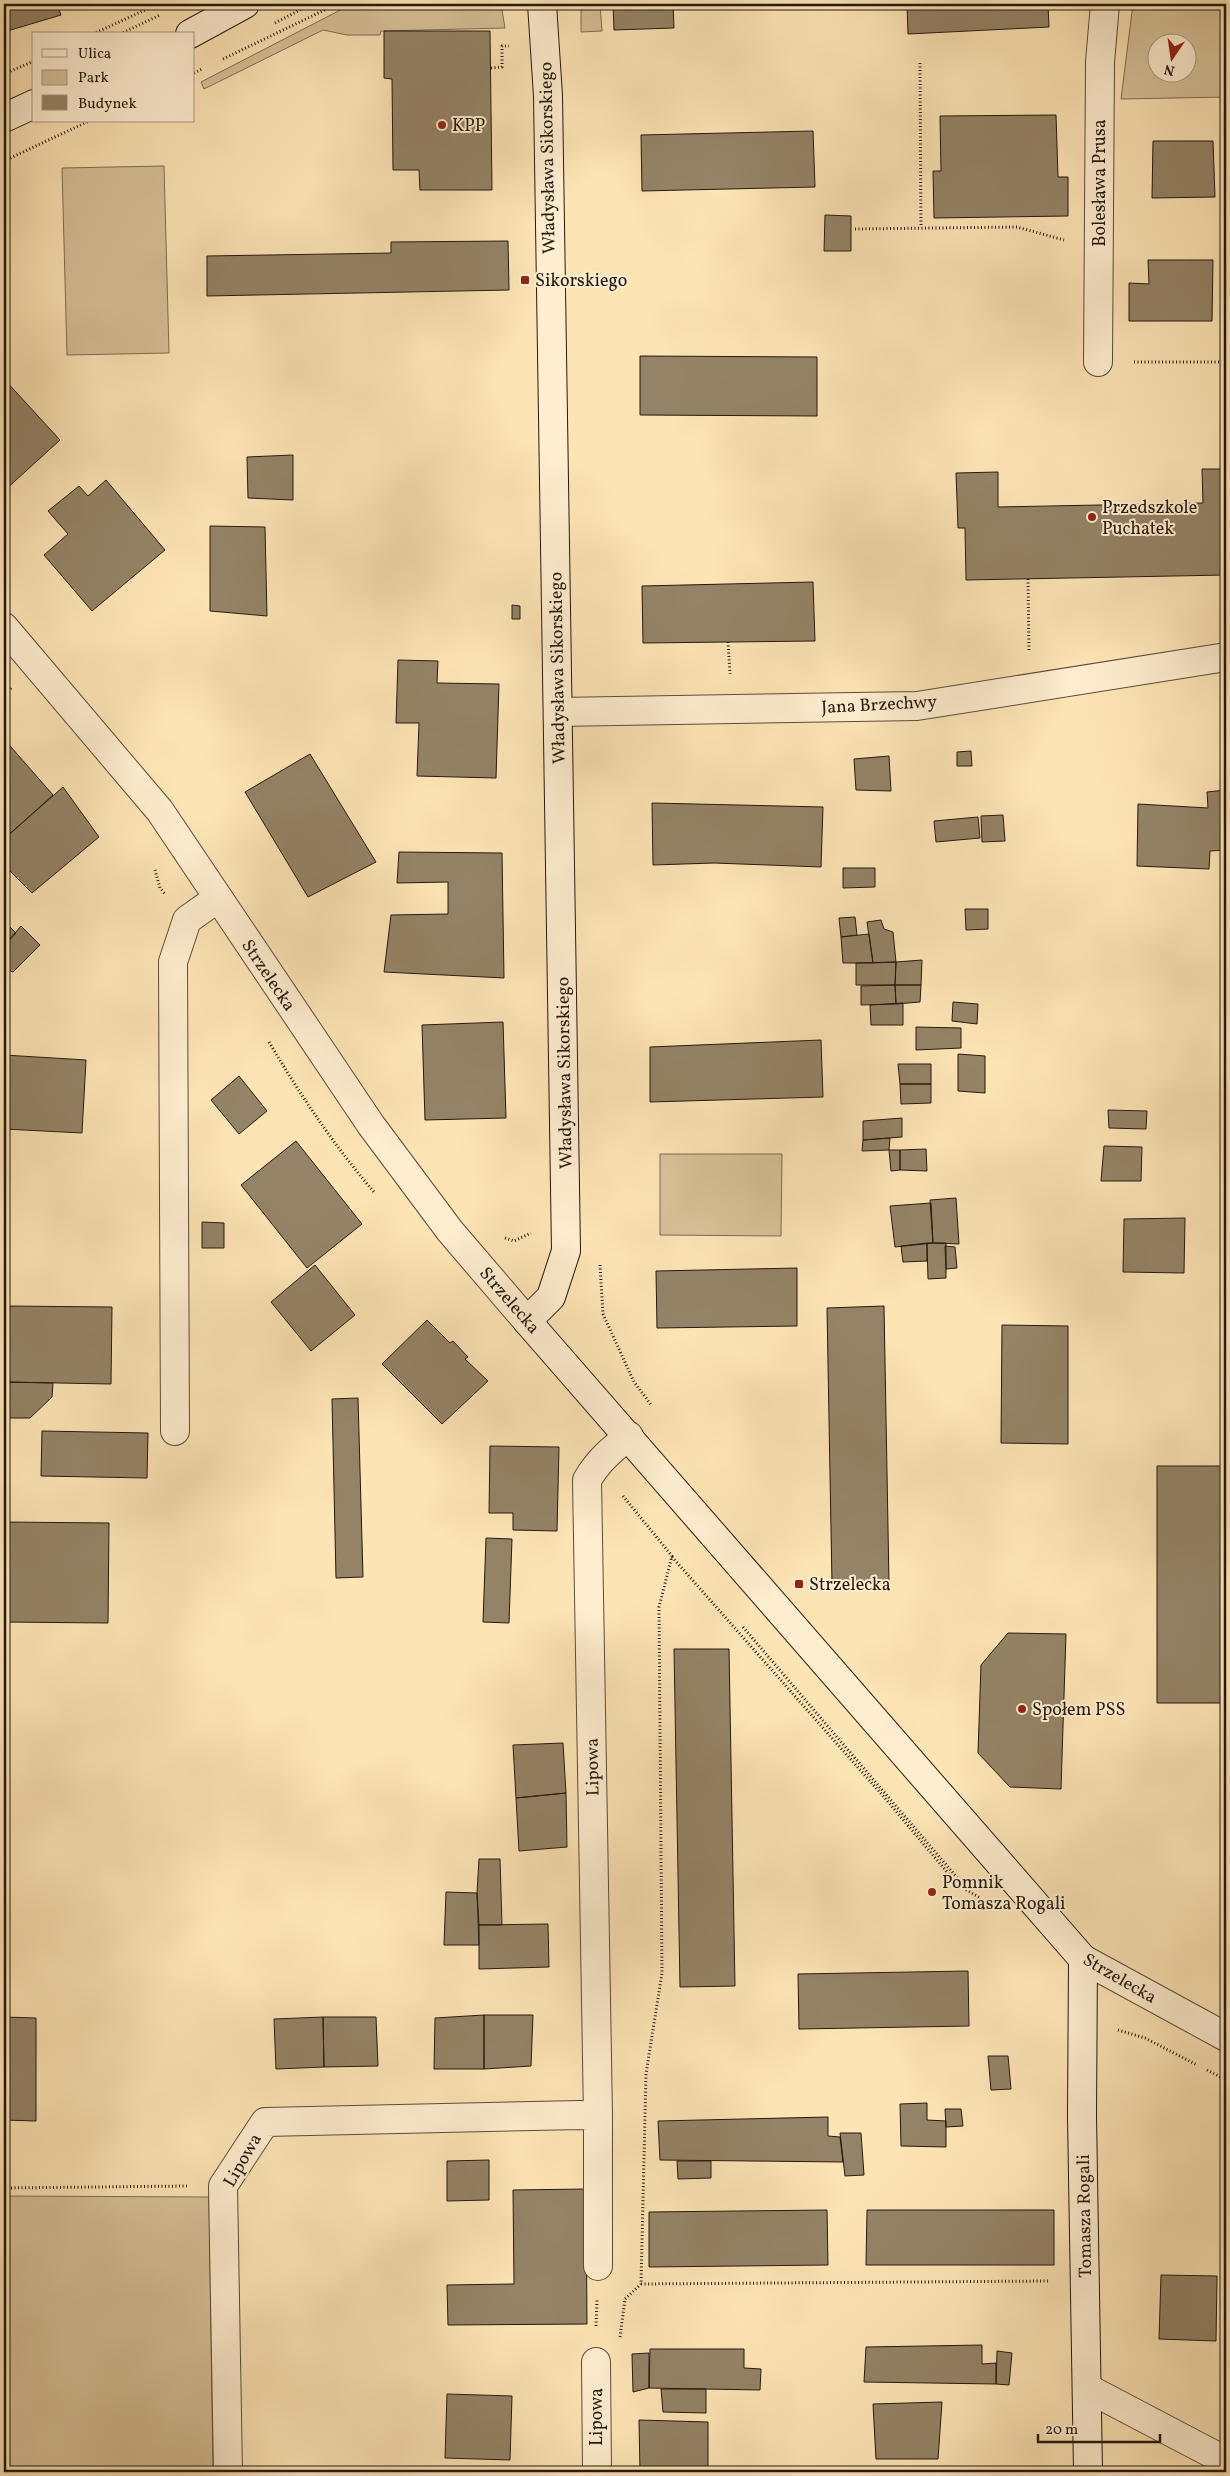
<svg xmlns="http://www.w3.org/2000/svg" width="1230" height="2476" font-family="Vollkorn,serif">
  <rect width="100%" height="100%" fill="#fde4b5"/>
  <filter id="stains"><feTurbulence type="fractalNoise" baseFrequency=".004" numOctaves="4"/><feColorMatrix values="0 0 0 0 .2 0 0 0 0 .09 0 0 0 0 .02 0 0 0 .5 -.17"/></filter>
  <radialGradient id="worn" r=".72"><stop offset=".6" stop-color="#630" stop-opacity="0"/><stop offset="1" stop-color="#630" stop-opacity=".3"/></radialGradient>
  <!-- green -->
  <path fill="#d8c199" stroke="#7e6d54" fill-rule="evenodd" d="M352,4h149l4,24 -124,3 -1,4h-33l-24,-5 -119,59 -3,-7z
    M581,4h19l2,27 -21,1z
    M1133,4h93v93l-105,2zM1188,42v30h-30v-30z
    M164,166l5,187 -102,2 -5,-187z
    M660,1154h122l-1,82 -121,-1z
    M4,2196l205,1 4,275h-209z"/>
  <!-- building -->
  <path fill="#948366" stroke="#231910" d="M4,4h53l4,11 -57,17z
    M613,4h60l1,24 -60,2z
    M907,4h141l1,23 -141,7z
    M384,31h106l2,159h-72l-1,-20h-26l-1,-91 -8,-1z
    M1056,115l2,62h10v39l-134,2 -1,-47h8l-1,-55z
    M813,131l2,56 -173,4 -1,-56z
    M1153,141h60l2,56 -63,1z
    M825,215l26,1v35h-27z
    M508,241l1,49 -302,6v-40l184,-3v-11z
    M1148,260h65l-1,61h-83v-38l20,1z
    M640,356l177,1v59l-177,-1z
    M4,379l56,61 -56,51z
    M293,455v45l-45,-2 -1,-41z
    M1202,469h24v106l-260,5 -1,-52h-7l-2,-55 42,-1v35l205,-4z
    M106,480l59,70 -73,61 -48,-56 24,-21 -20,-23 31,-25 9,10z
    M210,526l55,1 2,89 -57,-5z
    M813,582l2,59 -172,2 -1,-57z
    M512,605l8,1v13h-8z
    M398,660l40,1 -1,22 62,1 -3,94 -79,-2 2,-53h-23z
    M4,739l49,56 -49,44z
    M971,751l1,15h-15v-14z
    M310,754l66,108 -68,35 -63,-105z
    M889,756l2,35 -35,-1 -2,-31z
    M63,787l36,50 -67,56 -28,-28v-26z
    M1226,790v60l-16,1 -1,18 -72,-3 1,-62 70,4 -1,-16z
    M652,803l171,4 -2,60 -107,-4 -61,2z
    M1003,815l2,26 -23,1 -1,-26z
    M978,817l2,21 -44,4 -2,-21z
    M399,852l103,1 2,125 -120,-6 7,-57 57,-1v-32l-51,1z
    M843,868h32v19l-32,1z
    M965,909h23v20l-22,1z
    M855,917l2,18 -16,2 -2,-19z
    M881,920l3,9 9,3 3,30 -23,1 -6,-41z
    M4,921l12,12 -12,13z
    M21,926l19,19 -27,27 -9,-3v-23z
    M869,934l4,29h-30l-2,-26z
    M922,960l-1,25h-26l1,-23z
    M896,962l-1,23h-39v-22z
    M895,985l1,19 -35,1v-19z
    M895,985h26l-1,17 -24,2z
    M953,1002l25,2 -1,20 -25,-3z
    M903,1003v22h-32l-1,-20z
    M503,1022l3,96 -81,2 -3,-95z
    M916,1027l45,1v20l-45,2z
    M821,1040l2,57 -173,5v-55z
    M958,1054l27,2v37l-27,-2z
    M4,1055l82,5 -4,73 -78,-4z
    M898,1064h33v20h-31z
    M239,1076l28,35 -28,23 -28,-34z
    M900,1084h31v19l-30,1z
    M1108,1110l39,1 -1,18 -37,-1z
    M902,1118v19l-39,3v-19z
    M890,1138l-1,12 -27,1 1,-11z
    M296,1141l66,83 -55,44 -66,-83z
    M1104,1146l38,1 -1,34h-40z
    M926,1149l1,22 -27,-1v-20z
    M889,1150h11v20l-9,1z
    M956,1198l3,46 -26,-1 -3,-43z
    M931,1203l2,40 -38,4 -5,-41z
    M1185,1218l-1,55 -61,-1 1,-53z
    M202,1222l22,1v25h-22z
    M927,1243v18l-24,1 -2,-16z
    M927,1243h19v35l-18,1z
    M945,1246l10,1 2,21 -11,1z
    M315,1265l40,50 -44,36 -40,-49z
    M797,1268v58l-140,2 -1,-57z
    M7,1306l105,1 -1,77 -105,-2z
    M884,1306l5,277 -57,1 -5,-276z
    M427,1320l23,23 3,-2 15,16 -3,2 23,22 -46,43 -60,-60z
    M1002,1325l66,1v118l-67,-1z
    M4,1341h3l-1,41 47,1 -1,14 -22,21h-26z
    M358,1398l5,179 -27,1 -4,-179z
    M42,1431l106,2 -1,45 -106,-2z
    M490,1446l69,1 -2,84 -44,-1v-17h-24z
    M1157,1466h69v237h-69z
    M4,1522l105,1 -1,100 -104,-1z
    M486,1538l26,1 -3,84 -26,-1z
    M1008,1633l58,1 -5,155 -51,-2 -32,-34 3,-88z
    M674,1649h55l6,337 -55,1z
    M563,1743l3,50 -50,5 -3,-53z
    M566,1793l1,54 -48,4 -3,-53z
    M479,1859h21l2,66h-23l-2,-32z
    M446,1892l31,1 2,52h-35z
    M548,1924l1,43 -70,2v-44z
    M968,1971l1,55 -170,3 -1,-55z
    M484,2015v54h-50l1,-51z
    M484,2015h49l-2,51 -47,3z
    M4,2017l32,1v103l-32,-1z
    M323,2017h53l2,49 -54,1z
    M323,2017l1,50 -48,2 -2,-50z
    M988,2056h20l3,33 -20,1z
    M927,2103v17l19,1v26l-45,-1 -1,-42z
    M945,2109h16l2,17 -17,1z
    M828,2117v19l12,1 3,25 -183,-2 -2,-39z
    M840,2133h21l3,42 -19,1z
    M489,2160v40l-42,1v-40z
    M677,2161h34v17l-33,1z
    M586,2189l1,135 -139,1 -1,-40 67,-1 -1,-94z
    M827,2210l1,55 -179,2v-55z
    M867,2210h187v55h-188z
    M1161,2275l56,1 -1,65 -57,-2z
    M982,2345v19l14,-1v21l-132,-2 2,-35z
    M650,2349h94v19l17,1 -1,21 -111,-2z
    M997,2351l15,2 -3,32 -13,-1z
    M649,2353v35l-16,4 -1,-38z
    M661,2389h45v24l-43,-1z
    M447,2394l65,2 -2,64 -65,-2z
    M942,2402l-4,57h-62l-3,-55z
    M639,2420l69,2v50h-68z"/>
  <g fill="none" stroke-linecap="round" stroke-linejoin="round">
    <!-- street casing -->
    <g stroke="#5a4c39" stroke-width="30">
      <path id="street" d="M1098,362l2,-300 5,-58
        M4,627l156,184 211,314 79,106 77,90
        M558,712l359,-6 309,-49
        M175,1431l-2,-469 14,-42 31,-22
        M1083,1959l143,78
        M598,2266v-150l-11,-636c11,-19 24,-30 42,-44
        M596,2362l1,110
        M1087,2388l139,73
        M228,2472l-5,-286 42,-64 315,-7 18,1"/>
    </g>
    <!-- secondary casing -->
    <g stroke="#231910" stroke-width="30">
      <path id="secondary" d="M542,4l6,92 18,1155 -15,46 -24,24 556,638 -1,157 6,356
        M190,34l55,-30
        M4,118l30,-14"/>
    </g>
    <!-- path -->
    <path stroke="#231910" stroke-width="3" stroke-dasharray="1 2.5" stroke-linecap="butt" d="M275,23l36,-19
      M93,34l65,-30
      M120,34l40,-19
      M223,59l114,-55
      M920,63l1,164
      M491,68l11,-1v-21h7
      M194,73l8,-4
      M4,74l30,-13
      M4,161l85,-40
      M855,229l162,-2 47,13
      M1134,362h92
      M1028,579l1,73
      M728,642l2,32
      M4,697l7,-9
      M155,870l5,18 5,6
      M269,1042c32,54 64,102 105,150
      M505,1238l9,3 17,-8
      M600,1265l3,49 31,68 18,24
      M623,1496l49,60 -13,51 3,366 -16,101 -5,210 408,-3
      M672,1557l212,240 74,88 22,13
      M743,1627l217,254 10,5
      M1118,2030l27,8 52,27
      M1207,2070l19,10
      M4,2188l183,-2
      M596,2326l1,-26
      M620,2337l5,-38 16,-15"/>
    <!-- street -->
    <use href="#street" stroke="#feedcf" stroke-width="28"/>
    <!-- secondary -->
    <use href="#secondary" stroke="#feedcf" stroke-width="28"/>
  </g>
  <!-- markers -->
  <g fill="#8f2418" stroke="#feedcf" stroke-width="2">
    <circle cx="442" cy="125" r="5"/>
    <rect x="520" y="275" width="10" height="10" rx="2.5"/>
    <circle cx="1092" cy="517" r="5"/>
    <rect x="794" y="1579" width="10" height="10" rx="2.5"/>
    <circle cx="1022" cy="1709" r="5"/>
    <circle cx="932" cy="1892" r="5"/>
  </g>
  <g text-anchor="middle" stroke-width="4" stroke-linejoin="round" paint-order="stroke">
    <!-- poi labels -->
    <g font-size="18" fill="#231910" stroke="#feedcf" text-anchor="start">
      <text x="452" y="131">KPP</text>
      <text x="535" y="286">Sikorskiego</text>
      <text x="1102" y="513">Przedszkole<tspan x="1102" dy="21">Puchatek</tspan></text>
      <text x="809" y="1590">Strzelecka</text>
      <text x="1032" y="1715">Społem PSS</text>
      <text x="942" y="1888">Pomnik<tspan x="942" dy="21">Tomasza Rogali</tspan></text>
    </g>
    <!-- street labels -->
    <g font-size="18" fill="#231910" stroke="#feedcf">
      <text transform="translate(547 158) rotate(-91)" y="6">Władysława Sikorskiego</text>
      <text transform="translate(1099 183) rotate(-90)" y="6">Bolesława Prusa</text>
      <text transform="translate(557 668) rotate(-91)" y="6">Władysława Sikorskiego</text>
      <text transform="translate(879 704) rotate(-3)" y="6">Jana Brzechwy</text>
      <text transform="translate(269 975) rotate(56)" y="6">Strzelecka</text>
      <text transform="translate(564 1073) rotate(-91)" y="6">Władysława Sikorskiego</text>
      <text transform="translate(510 1300) rotate(49)" y="6">Strzelecka</text>
      <text transform="translate(592 1767) rotate(-91)" y="6">Lipowa</text>
      <text transform="translate(1120 1978) rotate(30)" y="6">Strzelecka</text>
      <text transform="translate(242 2160) rotate(-60)" y="6">Lipowa</text>
      <text transform="translate(1084 2216) rotate(-91)" y="6">Tomasza Rogali</text>
      <text transform="translate(596 2417) rotate(-90)" y="6">Lipowa</text>
    </g>
  </g>
  <!-- margin -->
  <rect width="1230" height="2476" fill="none" stroke="#fde4b5" stroke-width="20"/>
  <rect x="5" y="5" width="1220" height="2466" fill="none" stroke="#231910" stroke-width="2.5"/>
  <rect x="10" y="10" width="1210" height="2456" fill="none" stroke="#231910"/>
  <!-- legend -->
  <rect x="32" y="32" width="162" height="90" fill="#feedcf" stroke="#a69883"/>
  <rect x="42" y="49" width="25" height="8" fill="#feedcf" stroke="#a69883"/>
  <text x="78" y="58" font-size="15" fill="#231910">Ulica</text>
  <rect x="42" y="70" width="25" height="15" fill="#d8c199" stroke="#a69883"/>
  <text x="78" y="82" font-size="15" fill="#231910">Park</text>
  <rect x="42" y="95" width="25" height="15" fill="#948366" stroke="#a69883"/>
  <text x="78" y="108" font-size="15" fill="#231910">Budynek</text>
  <!-- north arrow -->
  <g transform="translate(1172 58) rotate(193)"><circle r="24" fill="#feedcf" stroke="#a69883"/>
  <path d="M0-4L9 19L0 12L-9 19Z" fill="#8f2418"/>
  <text y="-8" font-size="14" font-weight="bold" text-anchor="middle" fill="#231910">N</text>
  </g>
  <!-- scale -->
  <path d="M1038 2434v8h122v-8" fill="none" stroke="#231910" stroke-width="2.5"/>
  <text x="1045" y="2434" font-size="15" fill="#231910" stroke="#feedcf" stroke-width="4" paint-order="stroke">20 m</text>
  <rect width="100%" height="100%" filter="url(#stains)"/>
  <rect width="100%" height="100%" fill="url(#worn)"/>
</svg>
